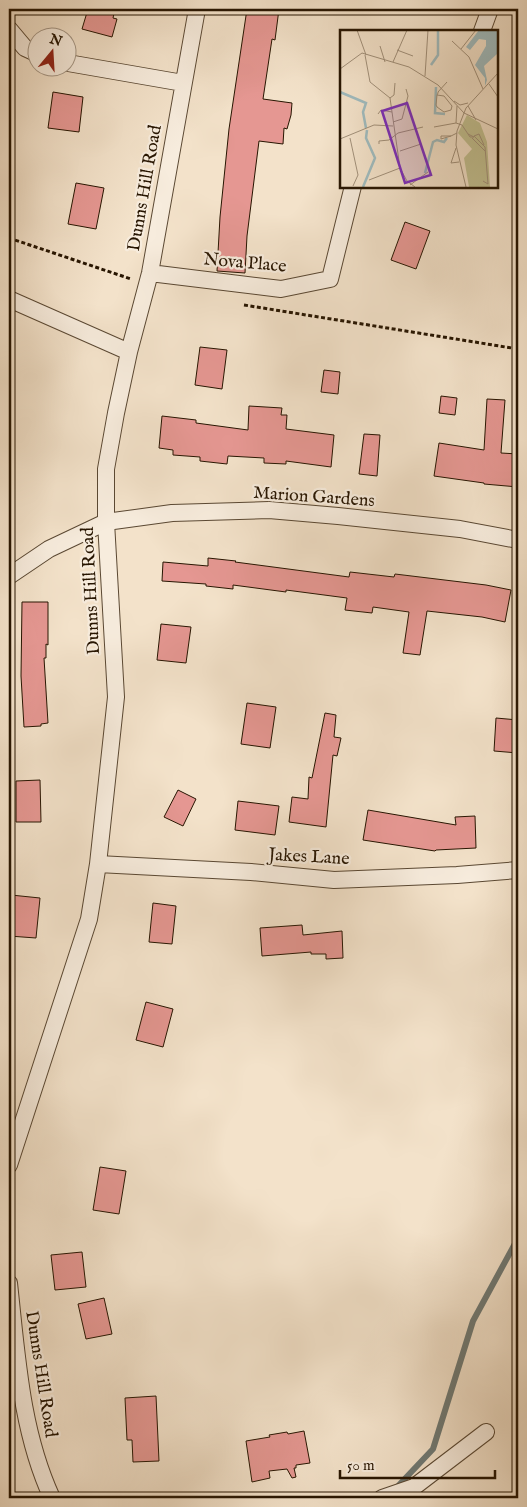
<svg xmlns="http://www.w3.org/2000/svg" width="527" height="1507" font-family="'IM FELL English',serif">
  <rect width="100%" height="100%" fill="#f3e2ca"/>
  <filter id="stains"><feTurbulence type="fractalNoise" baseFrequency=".004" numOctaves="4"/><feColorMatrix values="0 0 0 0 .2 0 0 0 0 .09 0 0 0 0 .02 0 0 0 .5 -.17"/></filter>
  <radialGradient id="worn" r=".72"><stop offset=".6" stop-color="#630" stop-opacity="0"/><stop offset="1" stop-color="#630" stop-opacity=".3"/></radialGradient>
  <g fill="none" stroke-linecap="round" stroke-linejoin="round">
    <!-- stream -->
    <path stroke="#6f7974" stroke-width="6" d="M399,1485l34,-36 40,-128 45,-83"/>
  </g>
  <!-- building -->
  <path fill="#e59792" stroke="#271501" d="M88,9h27l-2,9 4,1 -5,18 -30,-8z
    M247,9h32l-4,31 -3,-1 -9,60 29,4 -1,12 -4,14 -3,-1 -1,16 -24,-3 -12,95 -2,37 -28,-2 3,-54 9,-88z
    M53,92l30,5 -4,35 -31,-4z
    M76,183l28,5 -8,41 -28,-5z
    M405,222l25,9 -14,38 -25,-9z
    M200,347l27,3 -5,39 -27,-4z
    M324,370l16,2 -2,22 -17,-2z
    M441,396l16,2 -2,17 -16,-2z
    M487,399l18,1 -4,53 17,1v33l-34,-3v-1l-50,-7 5,-33 45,7z
    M249,406l33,2 -1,7h6l-1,14 48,6 -3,32 -45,-6v3l-22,-1v-5l-36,-2 -1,8 -27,-3v-4l-27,-2v-5l-14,-2 3,-32 34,4v3l52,7z
    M364,434l16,1 -3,41 -18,-2z
    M208,558l28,3 -1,1 114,15 1,-5 44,5 1,-3 91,11 25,5 -6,32 -23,-5 -55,-6 -7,44 -17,-2 6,-41 -36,-5 -1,6 -27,-3 2,-12 -61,-8v2l-53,-7v4l-27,-3v-2l-44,-3 1,-19 45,4z
    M22,602h26v43l-2,-1v14h-2l4,65 -7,1v2l-17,1 -3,-51z
    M161,624l30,3 -5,36 -29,-3z
    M247,703l29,4 -6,41 -29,-4z
    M325,713l11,2 -2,22 7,1 -4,18 -4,-1 -7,72 -37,-5 3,-25 16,2 1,-22 3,1z
    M496,718l22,2v33l-24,-2z
    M40,780l1,42h-25v-41z
    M178,790l18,9 -13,27 -19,-9z
    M238,801l41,5 -4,29 -40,-5z
    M368,810l88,15 -1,-8 20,-1 1,32 -40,2 -1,1 -72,-11z
    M11,895l29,3 -4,40 -27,-2z
    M153,903l23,3 -4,38 -23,-2z
    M302,925l1,10 39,-4 1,27 -17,1v-5h-15v-2l-49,4 -2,-28z
    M146,1002l27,7 -10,38 -27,-7z
    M100,1167l26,4 -7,43 -26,-4z
    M82,1252l4,35 -31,3 -4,-35z
    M104,1298l8,36 -26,5 -8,-35z
    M156,1396l3,65 -26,1 -1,-22h-5l-2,-42z
    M304,1431l6,32 -14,2v3h-2l2,9 -4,1 -5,-9 -18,2 1,7 -18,4 -6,-41 24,-4 -1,-2 18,-3 1,2z"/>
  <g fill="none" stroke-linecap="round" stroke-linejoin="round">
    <!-- street casing -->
    <g stroke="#5a4833" stroke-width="18">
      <path id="street" d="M9,29l16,19 13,6
        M482,31l8,-22
        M68,63l115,20
        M150,273l131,16 49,-10 23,-93
        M9,299l120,53
        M9,576l40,-27 57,-27 66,-9 97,-3 69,6 122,13 58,11
        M98,864l153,8 83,8 123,-5 61,-5
        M9,1165l80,-246 9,-55 18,-167 -10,-175v-53l10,-56 13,-61 21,-79 47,-264
        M9,1283c8,73 12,148 43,215
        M382,1498l32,-11 72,-55"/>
    </g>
    <!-- path -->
    <path stroke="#271501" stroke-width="3" stroke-dasharray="4 2.5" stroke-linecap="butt" d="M9,238l122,41
      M244,305l274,44"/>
    <!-- street -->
    <use href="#street" stroke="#f7ecdd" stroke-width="16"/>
  </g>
  <g text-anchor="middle" stroke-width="4.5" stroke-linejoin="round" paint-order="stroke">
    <!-- street labels -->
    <g font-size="18" fill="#271501" stroke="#f7ecdd">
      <text transform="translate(144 188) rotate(-80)" y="6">Dunns Hill Road</text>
      <text transform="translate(245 262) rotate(5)" y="6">Nova Place</text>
      <text transform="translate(314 496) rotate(4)" y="6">Marion Gardens</text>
      <text transform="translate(90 591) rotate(-93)" y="6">Dunns Hill Road</text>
      <text transform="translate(309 856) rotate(3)" y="6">Jakes Lane</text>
      <text transform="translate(42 1374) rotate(81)" y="6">Dunns Hill Road</text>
    </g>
  </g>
  <!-- overview -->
  <g transform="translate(340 30)">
    <rect width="158" height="158" fill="#f3e2ca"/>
    <path d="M127,85l13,8 7,19 3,45h-21l-5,-29 8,-9 -14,-16z" fill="#c2c192"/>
    <path d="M139,0h18v24l-13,12 3,14 -2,6v-8l-10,-13 11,-19v-6l-7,-1 -9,11 -4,-3z" fill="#9fbcc0"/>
    <path fill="none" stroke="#9fbcc0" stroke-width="2.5" d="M91,35l7,-10v-25M96,57l-1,26 10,1M0,62l26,11 -3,9 3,16M85,143l8,-31 4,-2 7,2 3,-4M23,157l12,-29 -9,-20 1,-8"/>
    <path fill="none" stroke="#a1907a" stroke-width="1" d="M17,0l9,25M112,11l17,16 14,32M40,16l5,16M121,19l15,-19M57,20l16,6M25,25l5,27 20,16 10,70 7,13 8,6M53,32l14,-32M0,39l22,-16 47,14 29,18 26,28M85,46l3,-46M149,54l9,13M97,65l7,1 8,10 -1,4 -7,2 -7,-5 -1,-2 1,-10 1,-2v-1l9,-10M50,68l4,-3 1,-12M114,71l6,4 8,-2M128,76l8,14M124,83l2,-5 32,-35M38,84l3,-4 11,2M53,92l9,-3 6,-23 -2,-7M116,93l1,-17M94,97l22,-4 6,2 8,12h4l-6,-3M111,106l-10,3v-3h10l6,-3M134,106l11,11 3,37 -5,-3M134,106l5,-2 5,11M10,108l8,37 -5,11M132,108l13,13M0,109l34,-14 19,1M39,114v-3l10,-1 9,-7 25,-6M116,118l-5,15 8,-1M60,121l21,-7M29,150l31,-12M70,155l18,-13M126,157l-10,-42 1,-14 7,-18 34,16"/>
    <path fill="#7b2cbf" fill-opacity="0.15" stroke="#7b2cbf" stroke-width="2.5" d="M67,73l24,72 -26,8 -23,-72z"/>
    <rect width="158" height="158" fill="none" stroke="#271501" stroke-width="2.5"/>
  </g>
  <!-- margin -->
  <rect width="527" height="1507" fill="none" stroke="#f3e2ca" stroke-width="30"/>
  <rect x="10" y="10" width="507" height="1487" fill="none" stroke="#271501" stroke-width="2.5"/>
  <rect x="15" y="15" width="497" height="1477" fill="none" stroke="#271501"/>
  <!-- north arrow -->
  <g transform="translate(52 52) rotate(18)"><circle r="24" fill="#f7ecdd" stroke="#a49685"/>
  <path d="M0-4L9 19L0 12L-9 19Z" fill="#8f2418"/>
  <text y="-8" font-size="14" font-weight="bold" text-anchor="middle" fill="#271501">N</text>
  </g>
  <!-- scale -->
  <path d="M340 1470v8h155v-8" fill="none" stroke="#271501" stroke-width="2.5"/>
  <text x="347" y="1470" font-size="15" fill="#271501" stroke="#f7ecdd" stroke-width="4" paint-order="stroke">50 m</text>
  <rect width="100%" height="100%" filter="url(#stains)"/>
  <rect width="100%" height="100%" fill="url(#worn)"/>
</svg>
